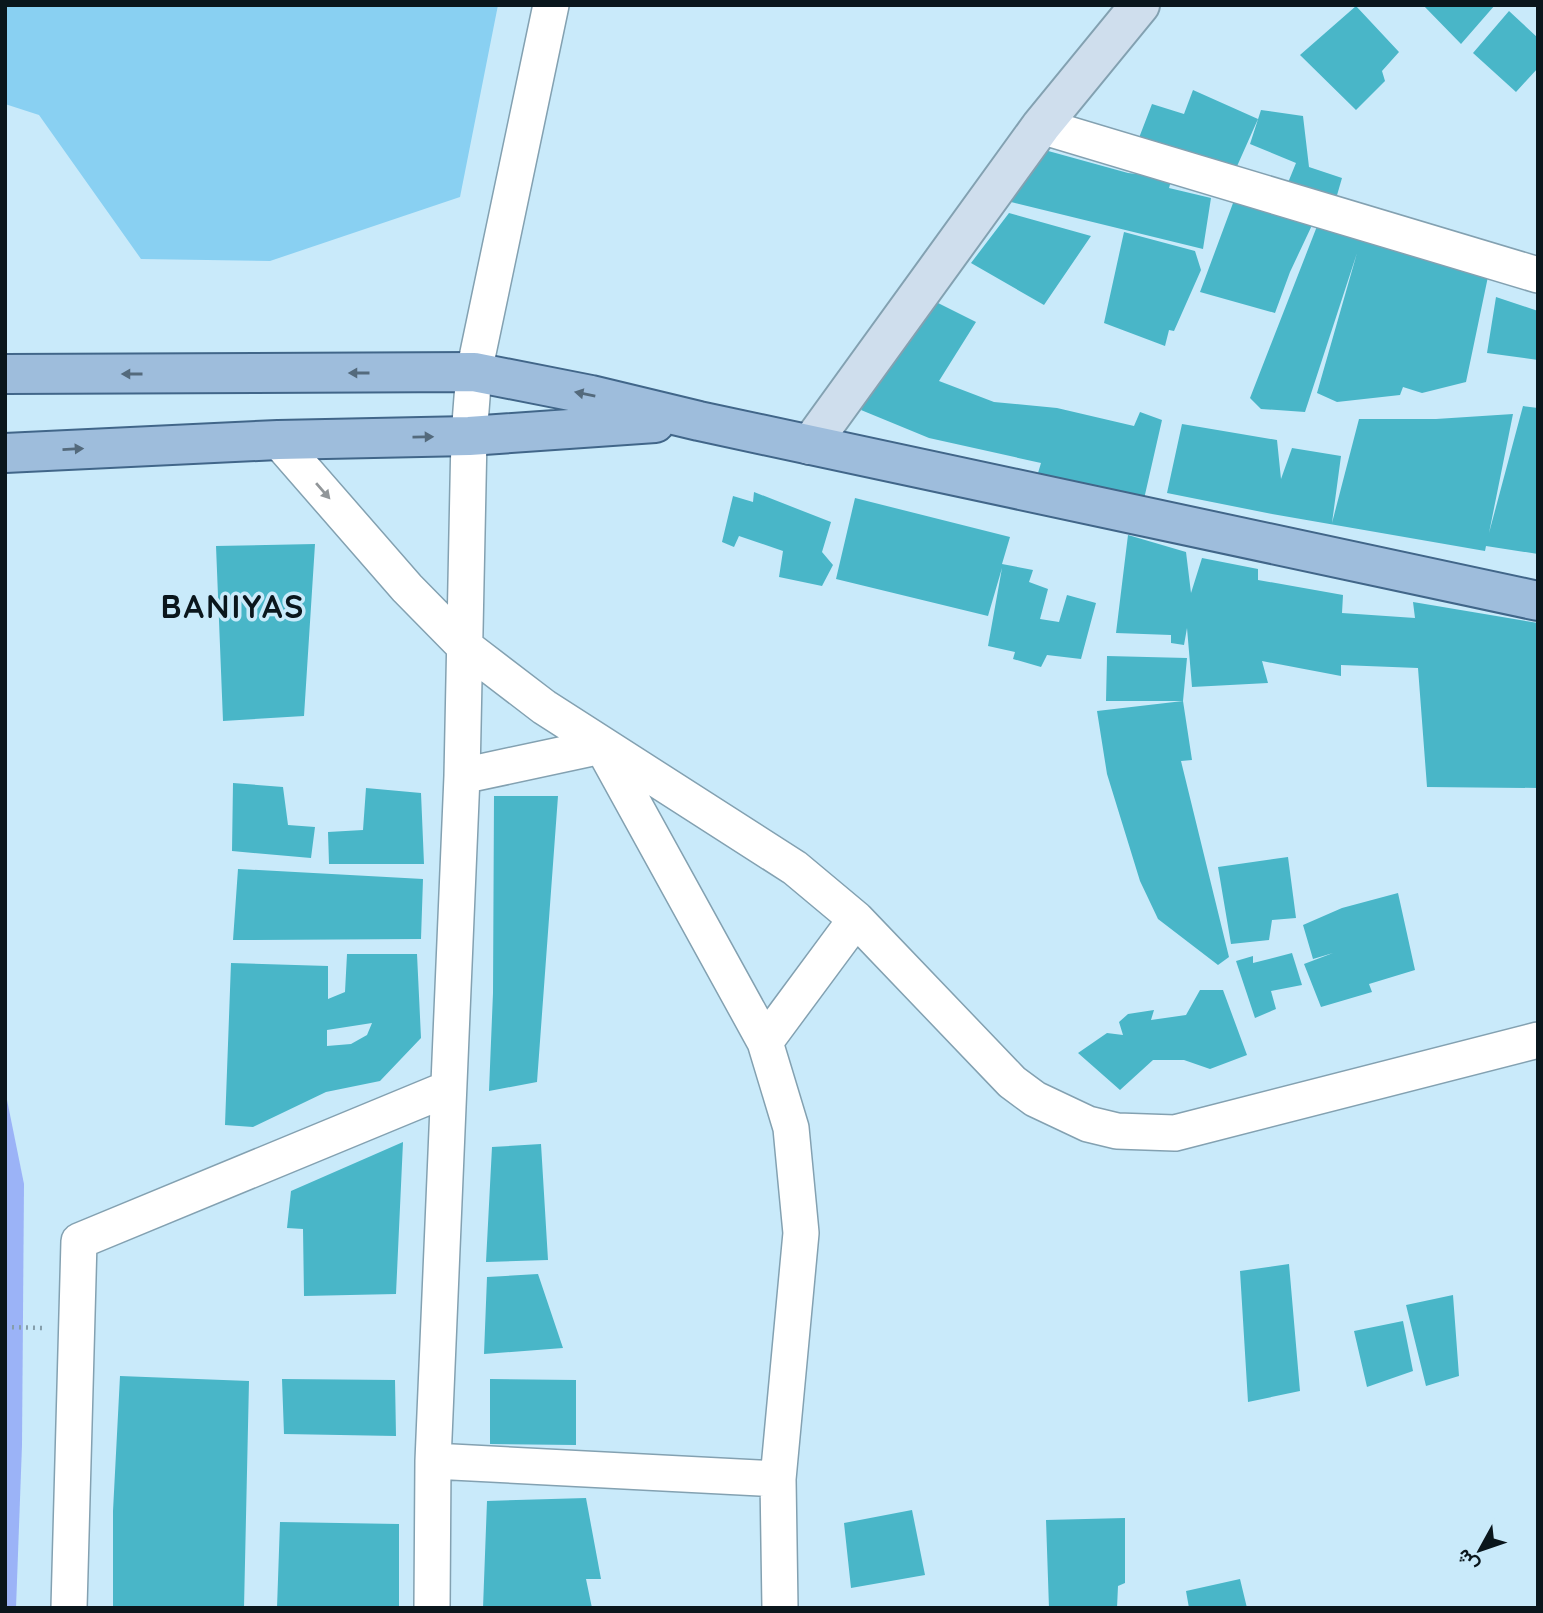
<svg xmlns="http://www.w3.org/2000/svg" width="1543" height="1613" font-family="Quicksand,Vazirmatn,sans-serif">
  <rect width="100%" height="100%" fill="#c9eafa"/>
  <!-- green -->
  <path fill="#89d0f2" d="M5,5h493l-38,192 -190,64 -129,-2 -102,-144 -34,-11z"/>
  <!-- water -->
  <path fill="#9bb3f7" d="M5,1090l19,94 -2,261 -6,163h-11z"/>
  <!-- building -->
  <path fill="#49b6c8" fill-rule="evenodd" d="M1423,5h72l-34,39z
    M1356,6l43,46 -17,19 3,10 -29,29 -56,-55z
    M1509,11l29,27v30l-22,24 -43,-39z
    M1193,90l65,29 -24,54 -97,-30 15,-39 32,10z
    M1261,110l42,6 6,51 33,11 -9,31 -48,-19 11,-27 -46,-19z
    M1041,149l87,24 44,5 -3,10 42,10 -8,51 -196,-48z
    M1236,195l78,26 -24,51 -15,41 -75,-21z
    M1009,213l82,23 -47,69 -73,-42z
    M1321,216l169,51 -24,115 -44,11 -19,-6 -3,8 -63,7 -20,-9 40,-140 -52,159 -44,-3 -11,-11z
    M1124,232l71,19 6,19 -27,61 -5,-1 -4,16 -61,-23z
    M1496,297l42,14v49l-51,-7z
    M928,298l48,24 -37,59 55,21 63,6 77,18 6,-14 22,8 -18,79 -106,-26 3,-10 -112,-25 -68,-28 25,-48z
    M1523,406l15,2v146l-52,-8 -1,5 -213,-37 -105,-21 15,-69 95,16 4,39 11,-31 49,8 -9,67 27,-104h77l77,-5 -24,119z
    M754,492l77,30 -9,30 11,13 -11,21 -43,-9 4,-26 -44,-15 -5,11 -12,-5 11,-46 20,6z
    M855,498l155,39 -8,27 31,6 -4,12 19,7 -8,30 19,3 8,-27 29,8 -15,56 -34,-4 -6,12 -28,-8 2,-7 -27,-6 14,-78 -14,48 -152,-37z
    M1128,535l58,17 5,41 11,-35 56,11v11l85,15 -1,18 73,5 -2,-16 125,21v165l-111,-1 -9,-119 -77,-3v11l-79,-15 6,22 -76,4 -5,-59 -3,17 -13,-2v-8l-55,-2z
    M315,544l-11,172 -81,5 -7,-175z
    M1107,656l80,2 -4,43 9,59 -11,1 48,196 -11,8 -60,-46 -18,-38 -33,-107 -10,-63 86,-10h-77z
    M233,783l50,4 5,38 27,2 -4,31 -79,-7z
    M366,788l55,5 3,71h-95l-1,-32 35,-2z
    M494,796h64l-21,286 -48,9 4,-98z
    M1288,857l8,61 -24,2 -3,20 -38,4 -13,-77z
    M238,869l185,10 -2,60 -188,1z
    M1398,893l17,77 -46,14 3,8 -51,15 -17,-43 29,-11 -20,6 -10,-34 39,-17z
    M1292,953l10,32 -31,6 5,18 -21,9 -19,-57 17,-5v7z
    M347,954h70l4,84 -41,43 -54,11 -73,35 -28,-2 6,-162 97,3v33l17,-7zM372,1023l-5,12 -16,9 -24,2v-16z
    M1200,990h23l24,65 -37,14 -26,-9h-31l-33,30 -42,-37 29,-20 16,2 -4,-13 9,-8 26,-4 -3,10 35,-5z
    M403,1142l-7,152 -92,2 -1,-67 -16,-1 4,-37z
    M541,1144l7,116 -62,2 6,-115z
    M1289,1264l11,127 -52,11 -8,-131z
    M538,1274l25,74 -79,6 3,-77z
    M1453,1295l6,81 -33,10 -20,-81z
    M1403,1321l10,50 -46,16 -13,-56z
    M120,1376l129,5 -5,227h-131v-97z
    M282,1379l113,1 1,56 -112,-2z
    M490,1379l86,1v65l-86,-1z
    M586,1498l15,81h-15l6,29h-109l4,-107z
    M912,1510l13,65 -74,13 -7,-65z
    M1125,1518v65l-7,3 -1,22h-68l-3,-88z
    M280,1522l119,2v84h-122z
    M1240,1579l7,29h-58l-3,-17z"/>
  <g fill="none" stroke-linecap="round" stroke-linejoin="round">
    <!-- street casing -->
    <g stroke="#83a1b1" stroke-width="38">
      <path id="street" d="M1041,126l497,149
        M278,440l129,148 56,57 81,62 251,161 61,51 156,163 23,17 53,25 29,7 58,2 363,-93
        M462,776l140,-30 163,296 26,86 10,105 -23,246 2,129
        M765,1042l91,-123
        M433,1461l345,18
        M69,1608l10,-367 368,-152
        M432,1608l1,-147 29,-685 7,-340 5,-64 77,-367"/>
    </g>
    <!-- secondary casing -->
    <g stroke="#83a1b1" stroke-width="42">
      <path id="secondary" d="M810,445l231,-319 99,-121"/>
    </g>
    <!-- primary casing -->
    <g stroke="#416689" stroke-width="42">
      <path id="primary" d="M5,374l469,-2 117,23 108,26 839,180
        M5,453l273,-13 191,-4 186,-13"/>
    </g>
    <!-- path -->
    <path stroke="#859eab" stroke-width="4.5" stroke-dasharray="2 5" stroke-linecap="butt" d="M5,1327l39,1"/>
    <!-- street -->
    <use href="#street" stroke="#fff" stroke-width="35"/>
    <!-- secondary -->
    <use href="#secondary" stroke="#cfdeed" stroke-width="38"/>
    <!-- primary -->
    <use href="#primary" stroke="#9ebddc" stroke-width="38"/>
  </g>
  <!-- one-way arrows -->
  <defs><path id="oneway-solid" d="M-6-.8H1V-3.2L6.5 0L1 3.2V.8H-6Z" transform="scale(1.75)"/></defs>
  <g fill="#546a7c">
    <use href="#oneway-solid" transform="translate(359 373) rotate(180)"/>
    <use href="#oneway-solid" transform="translate(132 374) rotate(180)"/>
    <use href="#oneway-solid" transform="translate(585 394) rotate(-169)"/>
    <use href="#oneway-solid" transform="translate(423 437) rotate(-1)"/>
    <use href="#oneway-solid" transform="translate(73 449) rotate(-3)"/>
  </g>
  <use fill="#919699" href="#oneway-solid" transform="translate(323 491) rotate(49)"/>
  <g text-anchor="middle" stroke-width="7" stroke-linejoin="round" paint-order="stroke">
    <!-- district labels -->
    <g font-size="32" font-weight="bold" letter-spacing="2" fill="#0a161c" stroke="#c9eafa">
      <text x="233" y="618">BANIYAS</text>
    </g>
  </g>
  <!-- border -->
  <rect width="1543" height="1613" fill="none" stroke="#0a161c" stroke-width="14"/>
  <!-- north arrow -->
  <g transform="translate(1480 1550) rotate(230)" stroke="#c9eafa" stroke-width="5" paint-order="stroke">
  <path d="M0-5L12 26L0 18L-12 26Z" fill="#0a161c"/>
  <text y="-10" font-size="19" font-weight="bold" text-anchor="middle" fill="#0a161c">ش</text>
  </g>
</svg>
